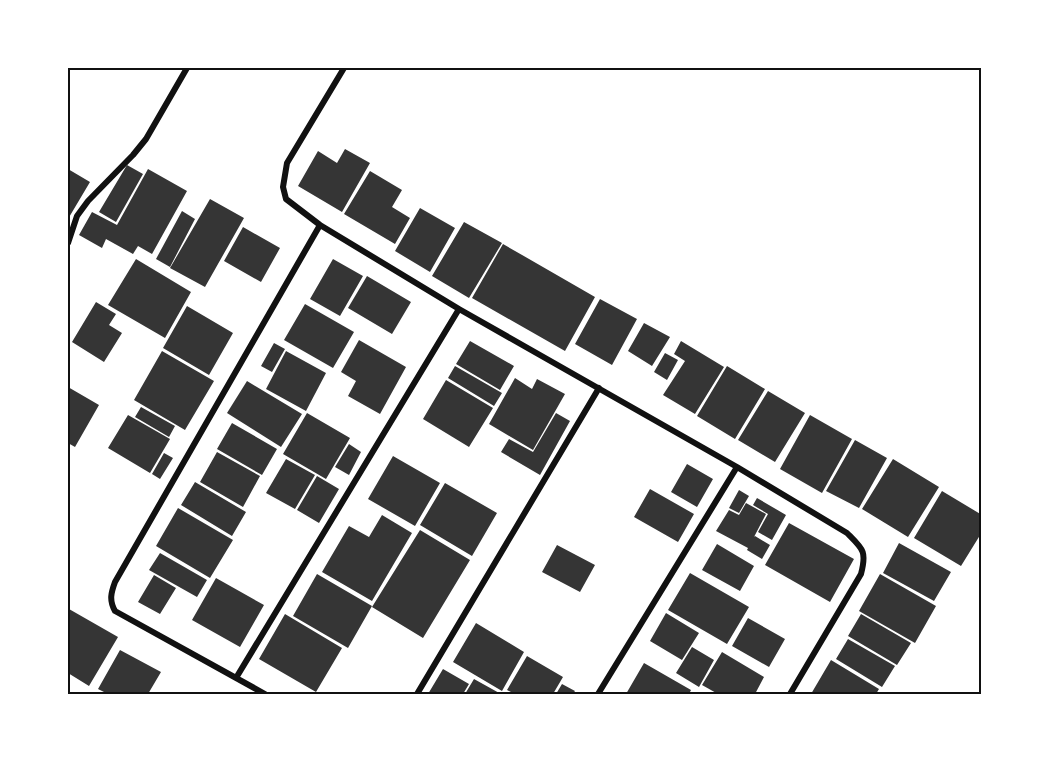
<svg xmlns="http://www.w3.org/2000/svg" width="1049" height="762" font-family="Lora,serif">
  <rect width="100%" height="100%" fill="#fff"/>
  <!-- building -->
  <path fill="#353535" d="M345,149l25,14 -28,49 -44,-26 20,-35 19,12z
    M127,165l16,9 -27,48 -17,-10z
    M68,169l22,13 -22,37z
    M148,169l39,22 -35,63 -14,-8 -5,8 -27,-15 -4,9 -23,-13 13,-23 25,13z
    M370,171l32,19 -10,17 18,11 -15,26 -51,-30z
    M210,199l34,19 -39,69 -35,-19z
    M420,208l35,20 -25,44 -35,-21z
    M182,211l13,8 -25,48 -14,-8z
    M464,222l38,21 -33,55 -37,-22z
    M243,227l37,21 -19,34 -37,-21z
    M503,244l92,53 -30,54 -93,-53z
    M136,259l55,33 -26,46 -57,-33z
    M333,259l30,17 -23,40 -30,-17z
    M367,276l44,26 -19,32 -44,-26z
    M600,299l37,20 -25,46 -37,-21z
    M96,302l20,12 -7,11 13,8 -18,29 -32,-20z
    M305,304l49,28 -21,36 -49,-28z
    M187,306l46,27 -24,42 -46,-27z
    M644,323l26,14 -18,29 -24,-15z
    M359,340l47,27 -26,47 -32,-18 8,-15 -15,-9z
    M470,341l44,25 -14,24 -44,-26z
    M681,341l43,26 -29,47 -32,-19 22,-34 -11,-7z
    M274,343l11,6 -13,23 -11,-6z
    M162,351l52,30 -29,49 -51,-30z
    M286,351l40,22 -20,38 -40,-22z
    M665,353l13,7 -11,20 -13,-8z
    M455,366l47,27 -8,13 -46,-28z
    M727,366l38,23 -30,50 -38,-23z
    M515,378l17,11 5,-10 28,15 -32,56 -44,-26z
    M446,380l47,28 -24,39 -46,-28z
    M247,381l55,33 -21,33 -54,-34z
    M68,387l31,18 -24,42 -7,-4z
    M768,391l37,22 -30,49 -37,-22z
    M141,407l34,19 -6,11 -34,-20z
    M307,413l43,25 -24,41 -43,-25z
    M556,413l14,8 -30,54 -39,-23 8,-13 24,13z
    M128,415l42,24 -20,34 -42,-25z
    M810,415l42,24 -30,54 -42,-24z
    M232,423l45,26 -15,26 -45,-26z
    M855,440l32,18 -28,50 -33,-17z
    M349,444l12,8 -12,23 -14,-8z
    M217,452l43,24 -17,31 -43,-25z
    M164,453l9,5 -13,21 -8,-5z
    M393,456l47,27 -25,43 -47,-27z
    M286,459l29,16 -20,34 -29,-16z
    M893,459l46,28 -31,50 -46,-28z
    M687,464l26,15 -16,28 -26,-15z
    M317,476l22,13 -20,34 -22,-13z
    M195,482l51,30 -14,24 -51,-31z
    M445,483l52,30 -25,43 -52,-31z
    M650,489l44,25 -16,28 -44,-25z
    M739,490l10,6 -10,17 -10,-5z
    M942,491l40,24v17l-21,34 -47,-28z
    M757,498l29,17 -14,25 -14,-8 10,-18 -15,-9z
    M746,503l20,11 -12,23 1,-1 15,9 -8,14 -15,-9 1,-2 -32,-17 13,-21 10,5z
    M178,508l55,32 -23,38 -54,-32z
    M382,515l30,18 -40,68 -50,-29 27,-46 20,11z
    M789,523l65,36 -24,43 -65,-37z
    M420,530l50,30 -47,78 -51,-31z
    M899,543l52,29 -17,29 -51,-28z
    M717,544l37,22 -14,25 -38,-21z
    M557,545l38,20 -15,27 -38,-20z
    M160,553l47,27 -10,17 -48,-27z
    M690,573l59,34 -22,37 -59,-34z
    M317,574l55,32 -24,42 -55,-32z
    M880,574l56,32 -21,37 -56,-32z
    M154,575l22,13 -16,26 -22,-12z
    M216,578l48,27 -24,42 -48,-27z
    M69,609l49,28 -29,49 -21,-13v-61z
    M666,613l33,20 -17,27 -32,-19z
    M285,614l57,34 -26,44 -57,-33z
    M861,614l50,29 -14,22 -49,-29z
    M748,618l37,21 -16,28 -37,-21z
    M476,623l48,29 -22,39 -49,-29z
    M848,639l47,27 -13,21 -46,-28z
    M692,647l22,13 -15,27 -23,-14z
    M120,650l41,22 -13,22h-40l-10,-5z
    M722,652l42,25 -9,17h-37l-16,-9z
    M527,656l36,21 -10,17h-38l-8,-4z
    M831,660l48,29 -3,5h-65z
    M644,663l47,27 -2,4h-63z
    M443,669l26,15 -6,10h-35z
    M474,679l27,15h-36z
    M562,684l13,7 -2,3h-17z"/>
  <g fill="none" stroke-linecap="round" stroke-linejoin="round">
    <!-- minor -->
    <path stroke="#111" stroke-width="6" d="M344,68l-57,95 -4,24 3,12 34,26 139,84 278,158 110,66c16,16 20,18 14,41l-71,120
      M68,243l9,-27 11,-15 45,-46 13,-16 41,-71
      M236,678l223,-369
      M265,694l-150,-83c-6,-11 -4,-18 0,-29l205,-357
      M417,694l182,-306
      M598,694l139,-227"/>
  </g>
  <!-- border -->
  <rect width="1049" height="762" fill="none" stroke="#ffffff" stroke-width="138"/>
  <rect x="69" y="69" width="911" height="624" fill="none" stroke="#111" stroke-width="2"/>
</svg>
